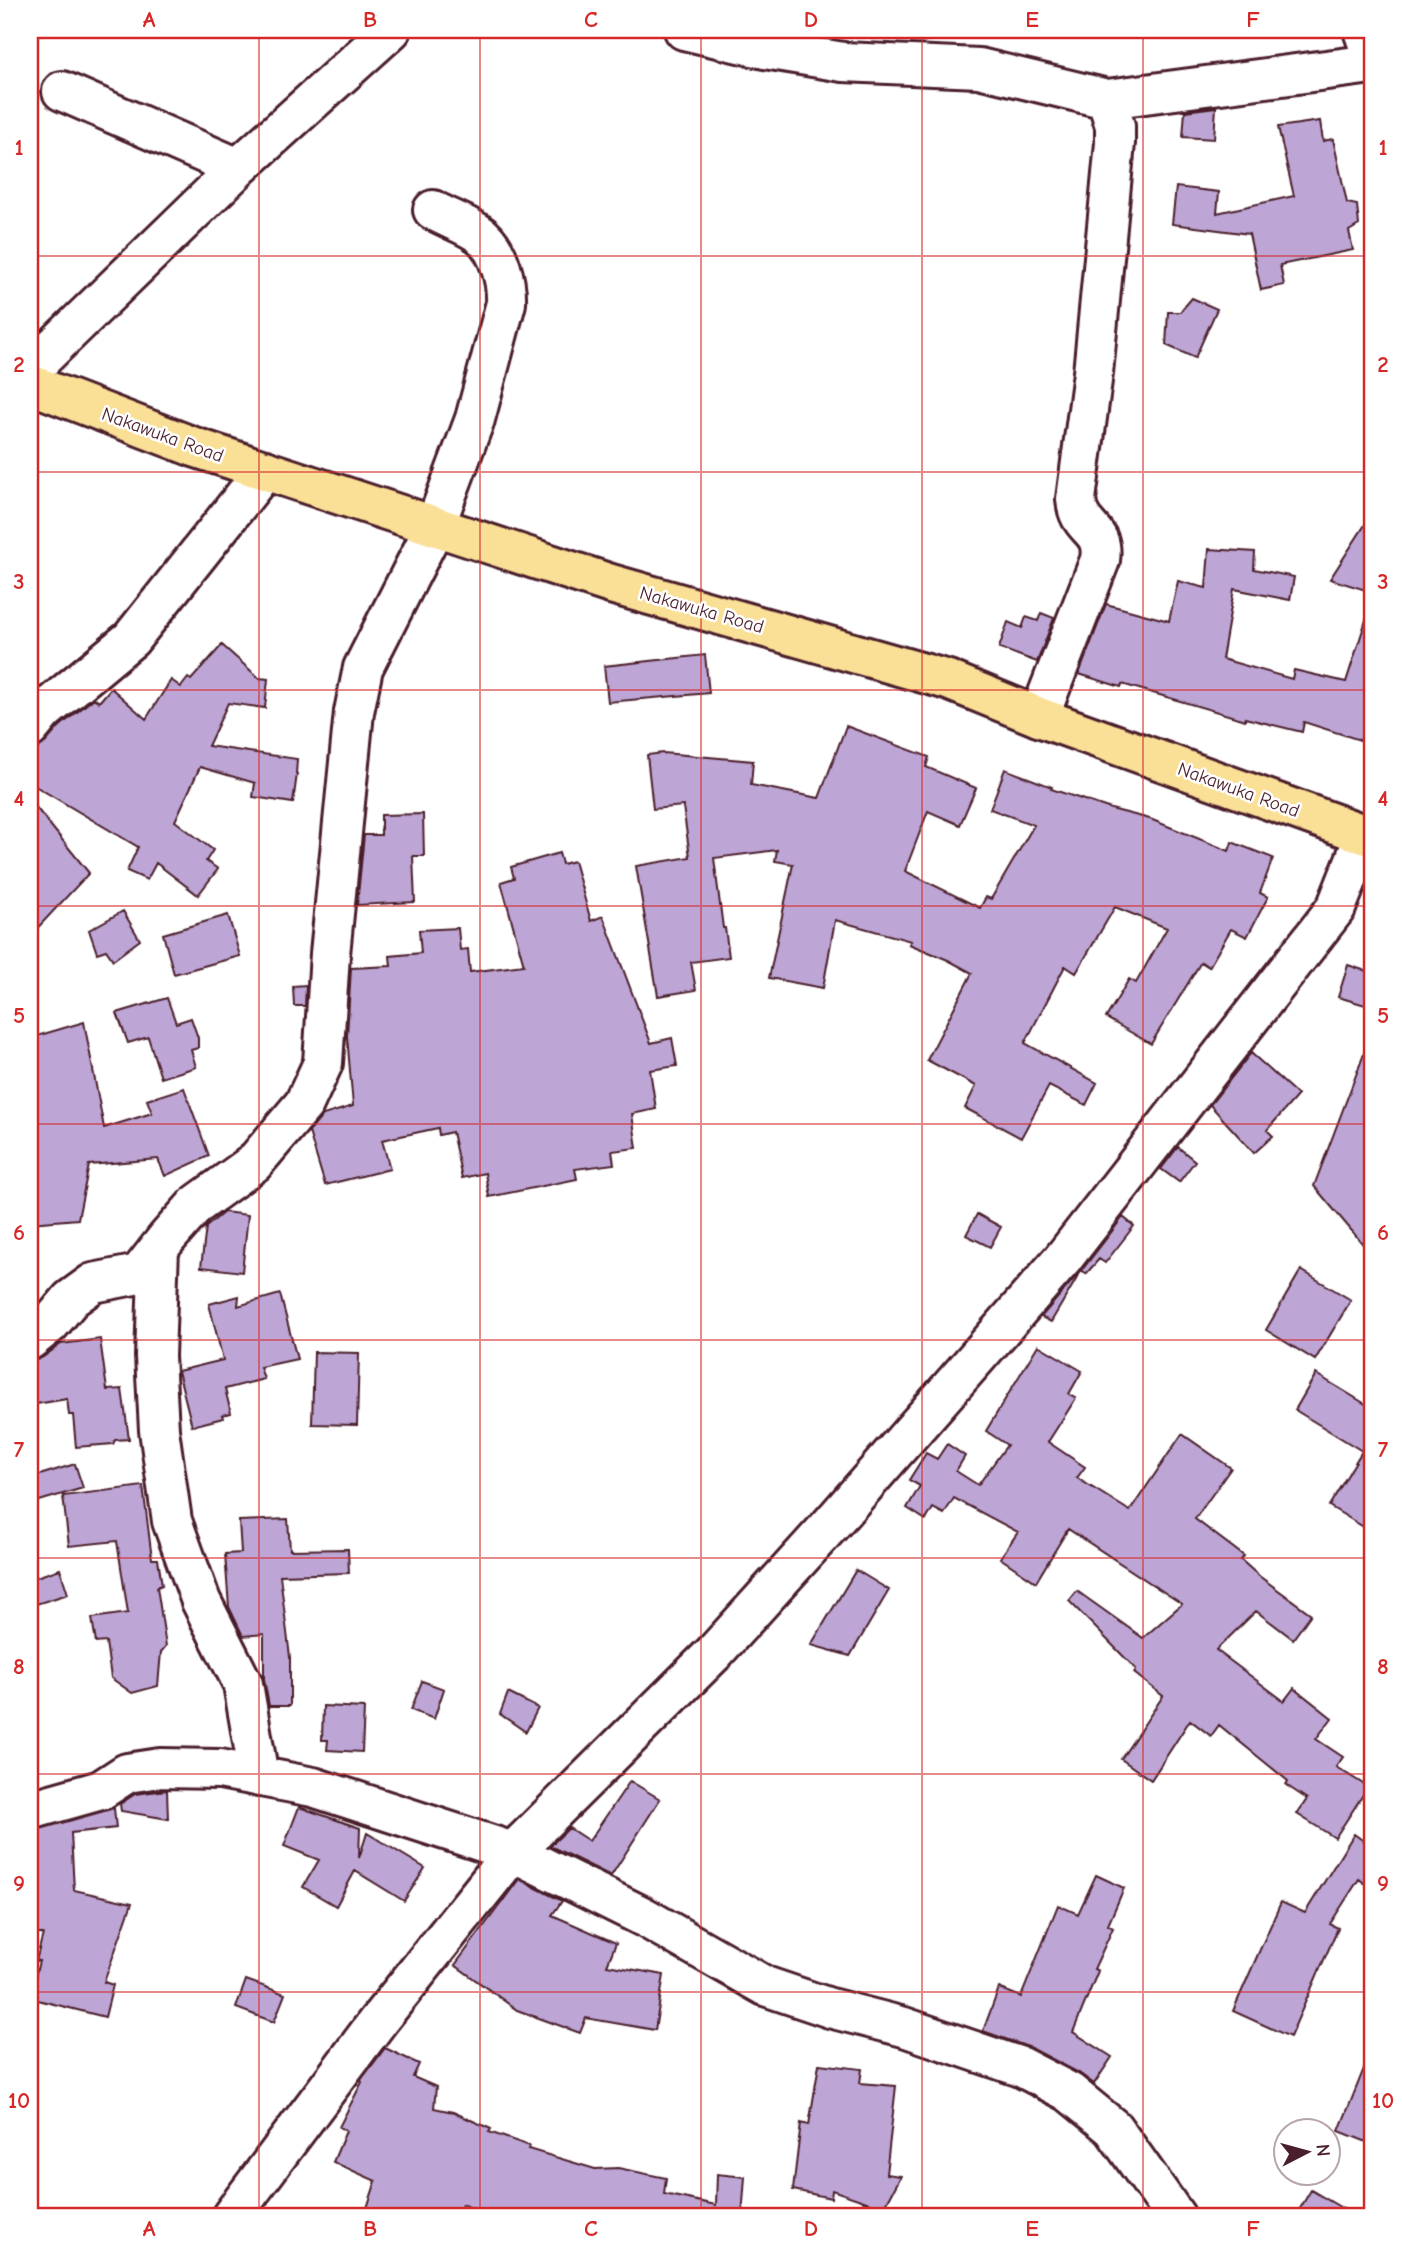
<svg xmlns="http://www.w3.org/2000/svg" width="1402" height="2247" font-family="'Comic Neue',sans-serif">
  <rect width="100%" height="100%" fill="#fff"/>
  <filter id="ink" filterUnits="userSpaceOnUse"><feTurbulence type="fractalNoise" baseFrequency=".0143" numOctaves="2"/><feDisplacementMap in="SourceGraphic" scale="14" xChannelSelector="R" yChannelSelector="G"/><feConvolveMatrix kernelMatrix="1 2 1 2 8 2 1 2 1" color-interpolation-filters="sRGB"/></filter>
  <g filter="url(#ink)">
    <!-- building -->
    <path fill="#bda6d5" stroke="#4a1f2b" stroke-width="2" d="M1216,107l-2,32 -31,-2 2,-26z
      M1320,121l3,20 10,-2 14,64 10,2 2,20 -10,6 4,19 -73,15 4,20 -23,5 -12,-56 -77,-10 4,-37 43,5 -2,21 77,-17 -16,-69z
      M1192,298l25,11 -22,49 -29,-13 2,-33h12z
      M1372,514v78l-42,-13z
      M1209,549l46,3 -1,17 40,8 -4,23 -56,-11 -12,70 70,20 2,-9 52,12 21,-65 5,1v126l-68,-22 -2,10 -57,-14v2l-123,-36 -1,3 -42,-13 27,-70 63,17 9,-40 28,7z
      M1041,613l13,5 -17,44 -38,-14 9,-26 14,6 4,-11 12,4z
      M222,645l37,33 9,1 -3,29 -37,-5 -20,43 89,13 -1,15h1l-4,29 -40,-6 2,-14 -55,-16 -25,54 38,29 -7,11 12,8 -20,26 -42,-32 -9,17 -20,-9 11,-24 -108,-64v-34l8,-1 8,-6 13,-15 35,-29 5,4 12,-14 35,31 25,-39 10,7 7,-9 3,2z
      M705,655l4,38 -101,9 -4,-36z
      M846,726l83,31 -3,10 50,21 -16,37 -32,-14 -23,60 75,37 6,-11 5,2 43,-74 -44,-16 15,-40 47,18 -1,2 60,20 39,10 79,32 3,-9 41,16 -13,35 8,4 -21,40 -16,-8 -22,38 -8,-5 -50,82 -45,-26 23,-39 7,4 31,-55 -52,-21 -39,66 -11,-7 -40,77 72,40 -11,22 -37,-19 -28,52 -56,-30 11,-22 -49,-26 45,-87 -24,-13 -39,-16 2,-3 -76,-21 -12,68 -54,-10 24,-114 -18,-3 2,-11 -63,8 9,70h2l4,29 -38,5 5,28 -38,6 -22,-130 54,-9 -7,-51 -30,3 -6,-54 16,-2 90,8 -2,24 68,13z
      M30,800l59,73 -59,63z
      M423,814l1,42h-11l2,46 -58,3 7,-70h17v-20z
      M559,853l3,11 12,-3 17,60 12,-5 48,127 21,-5 5,28 -27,4 6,39 -24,5 5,34 -25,3 2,13 -39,5 2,10 -88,18 -4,-24 -23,5 -10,-46 -13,3 -1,-7 -56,12 8,29 -65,16 -16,-53 14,-17 30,-9 -6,-70 4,-68 40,-2 -1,-10 31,-3 -2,-23 39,-2 2,22 8,-1 2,23 54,-7 -23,-83 13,-4 -3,-11z
      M123,911l17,29 -27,20 -7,-10 -9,3 -8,-23z
      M228,915l12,41 -66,18 -11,-40z
      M1348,965l24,8v34l-34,-10z
      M306,985l-1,21h-11l-1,-20z
      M167,998l9,25 15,-5 7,20v10l-7,2 5,17 -35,11 -13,-41 -20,6 -11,-30z
      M84,1022l20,106 48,-15 -5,-13 37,-12 25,68 -44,20 -7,-17 -69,6 -11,54 -48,4v-185z
      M1370,1038h2v217l-58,-69z
      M1251,1053l47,42 -31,35 6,6 -19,17 -44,-48z
      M1178,1147l17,14 -16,21 -18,-13z
      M224,1212l24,3 -6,57 -41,-5 5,-40z
      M977,1214l24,13 -11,20 -24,-12z
      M1123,1217l11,9 -29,37 -6,-4 -13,15 -4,-4z
      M1301,1270l50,30 -36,60 -49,-30z
      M1080,1273l-29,49 -10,-5 37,-43z
      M280,1294l17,65 -37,8 4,12 -39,10 6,24 -9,2 1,3 -31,8 -14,-55 45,-11 -14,-56 30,-8 -1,10z
      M100,1339l7,51 15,-1 7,50 -14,1 -2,4 -37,3 -3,-32h-4l-2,-16 -37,6v-44l13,-4 18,-13z
      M1038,1345l44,26 -13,23 7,4 -28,44 37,25 -8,11 53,33 52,-77 49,34 -36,51 49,37 -3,4 18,16 52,38 -18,25 -37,-28 -40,39 68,51 10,-13 38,30 -16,21 27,18 -7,10 32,20 -33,51 -38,-24 10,-15 -21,-14 2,-4 -69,-56 -8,11 -21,-16 -39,60 -30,-21 42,-63 -29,-23 2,-4 -67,-68 8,-10 66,47 39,-34 -114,-75 -32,53 -36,-24 18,-26 -64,-34 -10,16 -11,-6 -7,12 -19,-12 13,-22 -11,-6 17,-27 11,6 10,-15 18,12 -9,15 22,14 29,-40 -21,-14z
      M314,1352l45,1 -2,72 -45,-1z
      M1316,1374l56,34v124l-43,-26 33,-55 -67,-41z
      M75,1464l8,24 -47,14 -6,-24z
      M143,1486l9,73h6l4,26 -5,2 9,59 -5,6 -3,34 -26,7 -21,-15 -5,-36 -10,1 -4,-25 36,-5 -11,-72 -48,5 -6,-50z
      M288,1519l2,31 58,-1 1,24 -69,2 10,82v49h-21l-5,-27v-45l-21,2 -14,-29 -4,-53 16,-1 -2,-32z
      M60,1569l8,25 -38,12v-27z
      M856,1570l33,20 -39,66 -39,-11z
      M422,1681l22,8 -10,30 -23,-9z
      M508,1693l30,15 -12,24 -26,-18z
      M323,1706l41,2 -2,44 -35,-2 1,-10h-6z
      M630,1781l30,18 -49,77 -61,-30 19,-18 20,13z
      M167,1790l1,29 -47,-8 -1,-7 15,-10z
      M299,1807l61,21 -1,30 8,-25 58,35 -21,33 -49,-30 -19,35 -33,-19 16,-27 -35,-14z
      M114,1808l2,20 -45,5 3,57 58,13 -28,79 9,3 -8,32 -75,-19 9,-37h-3l7,-27h-13v-103z
      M1354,1834l18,13v42l-13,-10 -29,45 8,4 -48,109 -57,-26 48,-109 24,11z
      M1096,1875l28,13 -16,37 5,3 -19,41 4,2 -25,61 39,25 -18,27 -15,-11 -48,-25 -48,-17 16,-43 22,9 37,-92 20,9z
      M519,1879l43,22 -10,14 64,28 -9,22 57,10 -9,55 -69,-12 -6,15 -63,-23 -62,-45z
      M246,1980l39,14 -11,28 -38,-14z
      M385,2048l34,16 -6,13 23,10 -2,21 19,4 38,17 -2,3 41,14 -2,3 67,20 23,-1 48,10 -2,16 52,11 1,-31 28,3 -3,40h-250l-30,-13 -4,13h-94l12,-36 -43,-19 13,-31 -7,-4 23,-45 -1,-2z
      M1371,2051h1v93l-33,-13z
      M819,2064l43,5 -2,14 36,3 -10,88 15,2 -17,32 -52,-18 -1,8 -38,-8 8,-67 8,2z
      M1311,2190l46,27h-62z"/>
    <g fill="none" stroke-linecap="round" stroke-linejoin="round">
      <!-- minor casing -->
      <g stroke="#4a1f2b" stroke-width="44">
        <path id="minor" d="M684,30l81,19 78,13 136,6 128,31 8,27v17l-22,230 -17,126c2,33 29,27 24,61l-61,157
          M1363,30l9,26
          M62,91l176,77
          M1107,99l265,-35
          M30,370l208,-202 153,-138
          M30,728l13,-16 88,-73 134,-169
          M159,1248l-4,108 4,74 13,91 29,80 42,83 16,93
          M30,1340l20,-16 21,-25 22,-16 46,-9 28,-36 29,-33 58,-42 50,-59 19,-41 7,-109 24,-242 9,-44 72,-142 40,-107 31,-116c1,-21 -7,-52 -24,-67 -13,-11 -34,-17 -49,-26
          M30,1810l71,-20 26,-17 33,-5 60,1 93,18 200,65 131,65 121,69 65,22 74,19 117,40 48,25 44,36 63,89
          M231,2217l147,-196 135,-169 201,-199 118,-130 230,-263 274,-352 29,-73"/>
      </g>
      <!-- major casing -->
      <g stroke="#4a1f2b" stroke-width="44">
        <path id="major" d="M30,384l164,63 417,137 337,96 91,37 333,120"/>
      </g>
      <!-- minor -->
      <use href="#minor" stroke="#fff" stroke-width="38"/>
      <!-- major -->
      <use href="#major" stroke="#fadf96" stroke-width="38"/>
    </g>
  </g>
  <!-- grid -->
  <path fill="none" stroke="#d62828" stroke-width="2" stroke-opacity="0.55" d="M259,30v2187M480,30v2187M701,30v2187M922,30v2187M1143,30v2187M30,256h1342M30,472h1342M30,690h1342M30,906h1342M30,1124h1342M30,1340h1342M30,1558h1342M30,1774h1342M30,1992h1342"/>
  <g text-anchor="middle" stroke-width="5" stroke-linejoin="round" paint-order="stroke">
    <!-- street labels -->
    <g font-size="19" fill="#4a1f2b" stroke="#fff">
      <text transform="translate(163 434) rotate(20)" y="7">Nakawuka Road</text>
      <text transform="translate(702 609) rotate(16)" y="7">Nakawuka Road</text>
      <text transform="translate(1239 789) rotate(20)" y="7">Nakawuka Road</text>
    </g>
  </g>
  <!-- margin -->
  <rect width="1402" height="2247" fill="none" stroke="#fff" stroke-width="77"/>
  <!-- north arrow -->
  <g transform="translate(1307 2152) rotate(84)"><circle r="33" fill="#ffffff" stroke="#b7a5aa" stroke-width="2"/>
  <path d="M0-5L12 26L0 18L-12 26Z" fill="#4a1f2b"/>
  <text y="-10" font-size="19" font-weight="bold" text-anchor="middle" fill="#4a1f2b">N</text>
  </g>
  <rect x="38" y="38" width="1326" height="2170" fill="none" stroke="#d62828" stroke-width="2.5"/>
  <g font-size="23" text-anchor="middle" font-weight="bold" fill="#d62828">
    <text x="149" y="27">A</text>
    <text x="370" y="27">B</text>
    <text x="591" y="27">C</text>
    <text x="811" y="27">D</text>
    <text x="1032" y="27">E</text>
    <text x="1253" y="27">F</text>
    <text x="19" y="155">1</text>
    <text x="1383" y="155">1</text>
    <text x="19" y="372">2</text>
    <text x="1383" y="372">2</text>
    <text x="19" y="589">3</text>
    <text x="1383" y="589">3</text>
    <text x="19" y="806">4</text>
    <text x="1383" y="806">4</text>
    <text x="19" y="1023">5</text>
    <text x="1383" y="1023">5</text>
    <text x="19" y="1240">6</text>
    <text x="1383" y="1240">6</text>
    <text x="19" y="1457">7</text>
    <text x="1383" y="1457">7</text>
    <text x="19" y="1674">8</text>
    <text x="1383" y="1674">8</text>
    <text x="19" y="1891">9</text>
    <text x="1383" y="1891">9</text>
    <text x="19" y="2108">10</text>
    <text x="1383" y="2108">10</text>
    <text x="149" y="2236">A</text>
    <text x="370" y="2236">B</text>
    <text x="591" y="2236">C</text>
    <text x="811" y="2236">D</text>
    <text x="1032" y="2236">E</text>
    <text x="1253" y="2236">F</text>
  </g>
</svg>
